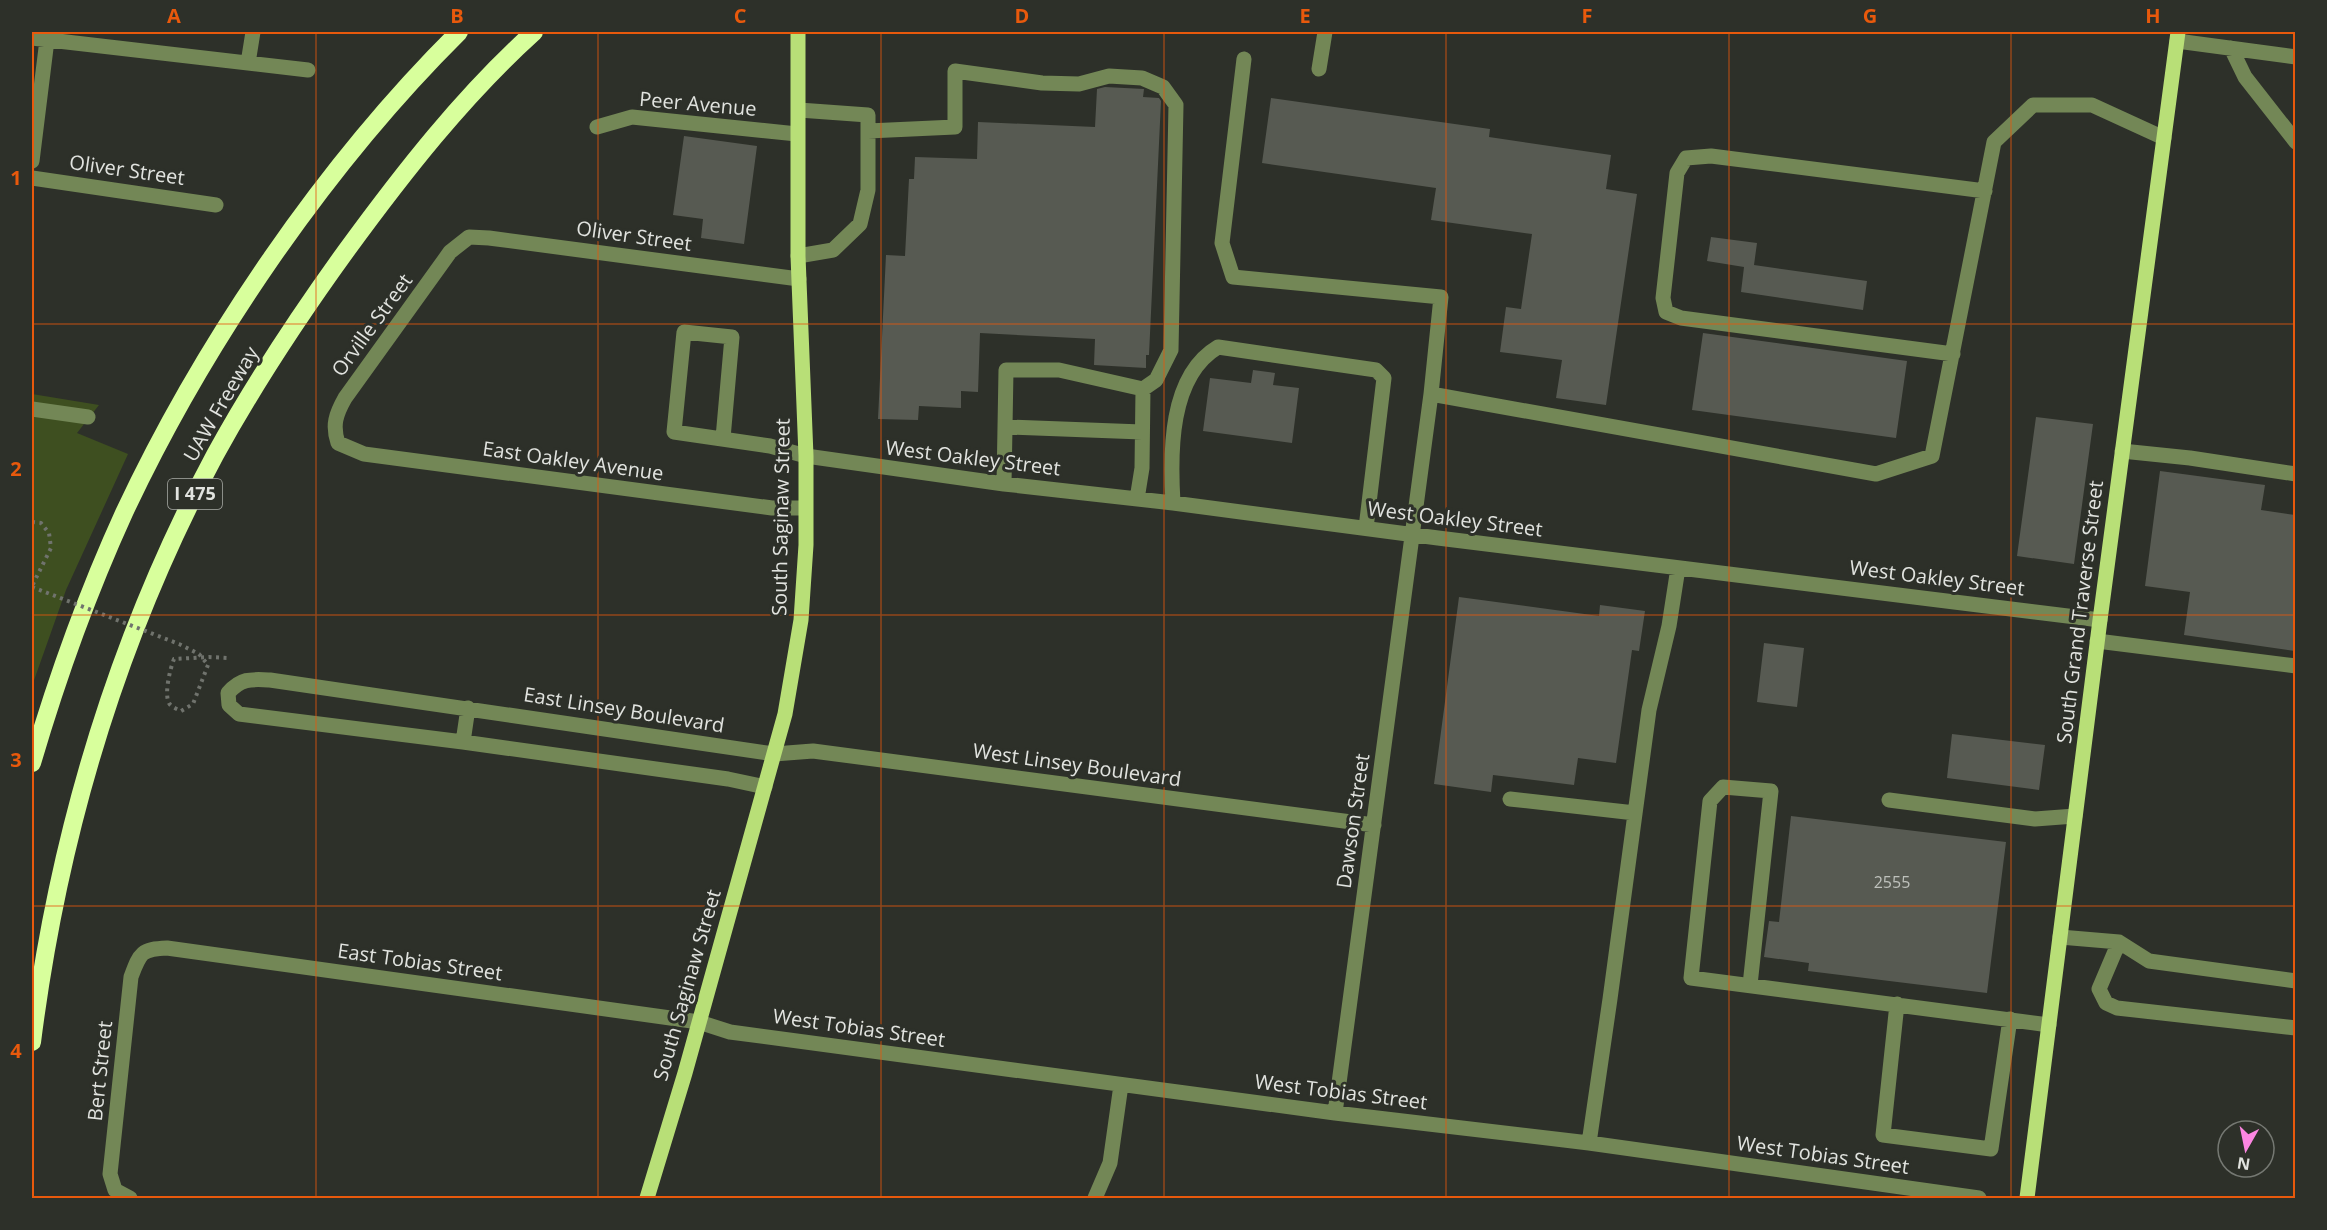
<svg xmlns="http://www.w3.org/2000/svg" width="2327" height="1230" font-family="'Open Sans',sans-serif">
  <rect width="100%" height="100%" fill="#2d3029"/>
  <!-- green -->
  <path fill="#3e4f20" d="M32,394l67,11 -22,28 51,21 -62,136 -34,96z"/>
  <!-- building -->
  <path fill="#575a52" d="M1105,87l39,2 -1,8 16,1 2,3 -12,254h-3v13l-52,-3 1,-26 -115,-6 -2,59 -17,-1v17l-42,-2 -1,14 -40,-1 8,-164 19,1 4,-77h5l1,-22 62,2 1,-37 117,5 2,-38z
    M1271,98l219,31 -1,8 122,18 -5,34 31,5 -31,211 -50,-7 6,-38 -62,-8 6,-45 15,2 11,-75 -101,-14 5,-32 -174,-25z
    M684,136l73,10 -13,98 -43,-6 2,-19 -30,-4z
    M1711,237l46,6 -3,22 113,16 -4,29 -122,-18 3,-25 -37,-6z
    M1703,333l204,28 -11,77 -204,-28z
    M1253,370l22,3 -2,12 26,3 -7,55 -89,-12 7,-53 41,5z
    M2036,417l57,7 -19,140 -57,-8z
    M2160,471l105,14 -4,25 34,5v136l-111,-16 6,-43 -45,-6z
    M1459,597l140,19 1,-11 45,6 -6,40 -7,-1 -16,113 -38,-5 -4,27 -81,-10 -2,17 -57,-8z
    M1764,643l40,5 -7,59 -40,-5z
    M1952,734l93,11 -6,45 -92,-12z
    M1791,816l215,26 -19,151 -179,-22 1,-8 -45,-6 5,-36 10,1z"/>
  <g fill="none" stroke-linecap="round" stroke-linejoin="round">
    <!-- path -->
    <path stroke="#70736d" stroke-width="4" stroke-dasharray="3 4.5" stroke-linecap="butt" d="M32,522l9,1 8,10 2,15 -19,38
      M208,665l-15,39 -12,7c-4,-2 -10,-4 -12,-8 -5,-9 1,-34 5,-44l35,-2 19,1"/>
    <!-- minor -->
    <path stroke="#738756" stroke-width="15" d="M32,38l276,32
      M2177,41l119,16
      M2231,48l14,29 51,65
      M1244,59l-22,184 11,34 208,20 -10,97
      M248,63l5,-31
      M1319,69l6,-37
      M597,127l35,-10 165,17
      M868,131l87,-4v-56l87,12 37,1 30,-8 33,2 21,9 13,18 -5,245 -15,30 -13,9 -84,-19h-53l-2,114
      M32,161l15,-121
      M32,178l184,27
      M798,256l35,-6 27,-26 8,-34v-75l-69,-5
      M799,279l-310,-41 -20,-1 -19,15 -105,146c-9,16 -13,27 -7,45l26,11 408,54h33
      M1953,354l-272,-36 -15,-6 -3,-14 14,-125 9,-15 25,-2 274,35
      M32,409l56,8
      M1006,427l136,5
      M723,438l9,-101 -48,-5 -10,100 96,14 36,10 198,28 169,19 265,35 662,82
      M2122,451l68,7 106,16
      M1137,499l5,-31 1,-79
      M1173,503c-3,-50 -4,-127 45,-156l158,23 8,8 -18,150
      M2097,641l199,25
      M463,742l5,-34
      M765,787l-37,-8 -265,-37 -224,-28 -10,-9 -1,-12c13,-15 23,-14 42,-13l504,74 39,-3 561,74
      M1510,799l125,14
      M1889,800l146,19 40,-3
      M2060,937l59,5 30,19 147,20
      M2119,942l-20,47 7,14 11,5 179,20
      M1750,985l21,-194 -48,-4 -13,14 -19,177 358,47
      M1897,1004l-14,131 108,14 19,-130
      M1335,1113l96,-719 445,80 56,-18 62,-314 39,-37h59l72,33
      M1589,1143l21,-144 39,-289 20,-84 9,-58
      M130,1198l-15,-8 -5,-16 21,-197c9,-24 10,-28 36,-29l532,74 31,10 605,81 254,30 390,55
      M1095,1198l15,-35 11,-78"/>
    <!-- major -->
    <path stroke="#b8df77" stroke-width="15" d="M647,1198l38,-125 100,-359 16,-94 5,-75v-89l-8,-200v-224
      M2027,1198l73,-578 78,-588"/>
    <!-- highway -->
    <path stroke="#d8ff9c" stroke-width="18" d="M32,763c25,-85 55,-169 92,-250 80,-171 202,-349 335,-481
      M32,1042c26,-205 85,-404 183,-587 39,-71 84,-139 131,-204 57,-78 117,-155 188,-219"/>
    <!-- path-bridge -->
    <path stroke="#70736d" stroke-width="4" stroke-dasharray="3 4.5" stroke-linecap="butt" d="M32,587l147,57 20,10 9,11"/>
  </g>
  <!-- grid -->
  <path fill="none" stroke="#e8590c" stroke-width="1.5" stroke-opacity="0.55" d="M316,32v1166M598,32v1166M881,32v1166M1164,32v1166M1446,32v1166M1729,32v1166M2011,32v1166M32,324h2264M32,615h2264M32,906h2264"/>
  <g text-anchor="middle" stroke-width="6" stroke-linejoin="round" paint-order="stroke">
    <!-- number labels -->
    <g font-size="16" fill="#bec1bc">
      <text x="1892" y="888">2555</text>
    </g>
    <!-- shield labels -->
    <rect fill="#2d3029" stroke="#abada8" stroke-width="1.5" x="168" y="479" width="54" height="30" rx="4.5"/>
    <g font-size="18" font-weight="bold" fill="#e1e3df">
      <text x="195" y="500">I 475</text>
    </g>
    <!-- street labels -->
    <g font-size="20" fill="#e1e3df" stroke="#2d3029">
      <text transform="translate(698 104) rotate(5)" y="7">Peer Avenue</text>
      <text transform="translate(127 170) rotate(8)" y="7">Oliver Street</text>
      <text transform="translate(634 236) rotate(8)" y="7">Oliver Street</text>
      <text transform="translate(372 325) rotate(-54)" y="7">Orville Street</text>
      <text transform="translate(221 404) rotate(-60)" y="7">UAW Freeway</text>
      <text transform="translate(973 458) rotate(7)" y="7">West Oakley Street</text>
      <text transform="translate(573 461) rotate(8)" y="7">East Oakley Avenue</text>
      <text transform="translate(781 517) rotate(-89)" y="7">South Saginaw Street</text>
      <text transform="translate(1455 519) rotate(7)" y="7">West Oakley Street</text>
      <text transform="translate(1937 578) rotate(7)" y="7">West Oakley Street</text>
      <text transform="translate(2080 612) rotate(-83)" y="7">South Grand Traverse Street</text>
      <text transform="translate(624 710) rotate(9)" y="7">East Linsey Boulevard</text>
      <text transform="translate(1077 765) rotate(8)" y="7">West Linsey Boulevard</text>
      <text transform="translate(1353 821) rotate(-82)" y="7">Dawson Street</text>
      <text transform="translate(420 962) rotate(8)" y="7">East Tobias Street</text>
      <text transform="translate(687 985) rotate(-74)" y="7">South Saginaw Street</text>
      <text transform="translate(859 1028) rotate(8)" y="7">West Tobias Street</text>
      <text transform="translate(100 1071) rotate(-84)" y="7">Bert Street</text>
      <text transform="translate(1341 1092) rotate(7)" y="7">West Tobias Street</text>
      <text transform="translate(1823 1155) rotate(8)" y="7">West Tobias Street</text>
    </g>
  </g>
  <!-- border -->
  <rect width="2327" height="1230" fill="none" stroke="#2d3029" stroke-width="66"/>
  <!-- north arrow -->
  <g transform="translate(2246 1149) rotate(189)"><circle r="28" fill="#2d3029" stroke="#757872" stroke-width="1.5"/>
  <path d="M0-4.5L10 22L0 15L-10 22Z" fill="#fd86e2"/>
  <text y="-9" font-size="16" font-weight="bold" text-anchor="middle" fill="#e1e3df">N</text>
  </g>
  <rect x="33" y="33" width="2261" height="1164" fill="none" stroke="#e8590c" stroke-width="2"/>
  <g font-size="20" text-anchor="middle" font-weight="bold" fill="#e8590c">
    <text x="174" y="23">A</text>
    <text x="457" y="23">B</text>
    <text x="740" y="23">C</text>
    <text x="1022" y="23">D</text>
    <text x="1305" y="23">E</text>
    <text x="1587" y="23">F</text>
    <text x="1870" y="23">G</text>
    <text x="2153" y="23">H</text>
    <text x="16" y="185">1</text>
    <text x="16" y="476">2</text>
    <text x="16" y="767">3</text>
    <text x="16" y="1058">4</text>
  </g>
</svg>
